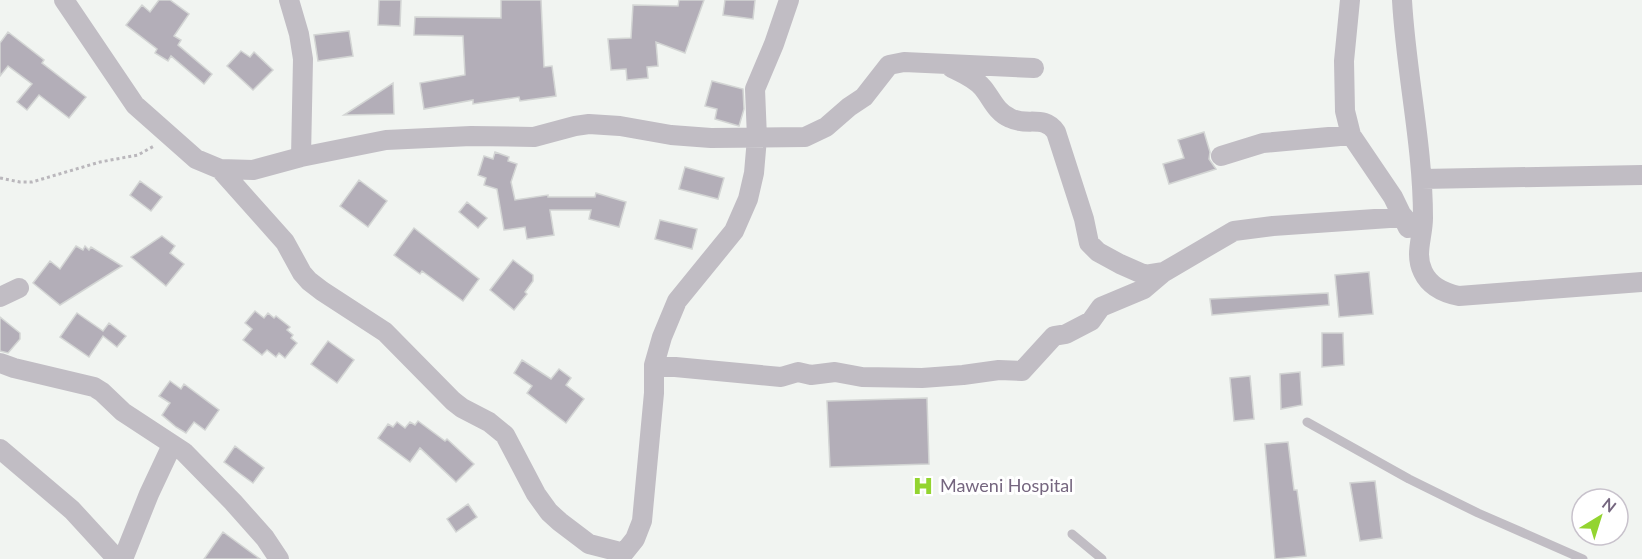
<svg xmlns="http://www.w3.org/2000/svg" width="1642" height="559" font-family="Lato,sans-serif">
  <rect width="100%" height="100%" fill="#f1f4f1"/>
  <!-- building -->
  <path fill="#b3aeb8" stroke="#d3d5d4" stroke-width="1.5" d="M159,0h11l19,14 -15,22 7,4 -3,5 34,29 -8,10 -33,-28 -3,5 -13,-8 2,-4 -31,-24 16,-20 8,7z
    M379,0h22l-1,26 -22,-1z
    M501,0h40l3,67 8,-1 4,30 -36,5 -1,-4 -46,7v-4l-49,9 -4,-26 45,-8 -2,-39 -49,-1 1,-18 86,1z
    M679,0h25l-19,53 -29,-11 2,24 -11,1 1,11 -21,2 -1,-11 -15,1 -3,-31 23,-1 2,-33 45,1z
    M725,0h30l-2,19 -30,-4z
    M349,31l4,25 -35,5 -4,-26z
    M8,32l36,28 -2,3 44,34 -17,21 -30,-23 -12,15 -10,-8 15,-18 -24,-18 -8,10v-33z
    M241,51l9,6 4,-5 19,18 -20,20 -26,-24z
    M712,81l31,8 1,20 -5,17 -24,-7 2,-10 -12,-3z
    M393,83l1,31 -50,1z
    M1204,132l6,20 -1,7 7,10 -47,15 -6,-20 21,-6 -6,-18z
    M495,152l14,5 -1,4 9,3 -6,18 4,18 33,-5v2h47l1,-4 30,9 -7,25 -30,-8 2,-9h-41l4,25 -27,4 -2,-12 -21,3 -7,-41 -13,-4 2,-7 -8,-3 6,-19 9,3z
    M685,167l39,11 -6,21 -39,-10z
    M359,180l28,21 -19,26 -28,-21z
    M140,181l22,16 -11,14 -21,-16z
    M467,202l20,16 -9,10 -19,-16z
    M660,220l37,9 -5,20 -37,-10z
    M414,228l65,51 -16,22 -41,-30 -2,3 -26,-19z
    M162,236l13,10 -5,7 14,11 -18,22 -35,-29z
    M76,246l7,4 2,-4 4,4 2,-3 31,19 -62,39 -27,-22 17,-22 10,8z
    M513,260l20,15v6l-8,11 2,2 -13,16 -24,-20z
    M1369,272l4,42 -34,3 -4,-42z
    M1328,293l1,12 -117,10 -2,-16z
    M255,311l9,7 4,-5 6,5 2,-2 14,11 -3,3 6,5 -2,3 6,5 -12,15 -6,-5 -3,4 -9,-7 -5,5 -19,-15 9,-11 -7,-6z
    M77,313l26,18 6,-8 17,13 -9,11 -14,-11 -14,21 -29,-20z
    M0,317l20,16v6l-12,14 -8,-2z
    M1322,333h21l1,32 -22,2z
    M328,341l26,19 -17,23 -26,-19z
    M522,360l29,19 8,-10 12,9 -5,7 18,14 -18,24 -39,-30 5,-7 -18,-13z
    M1300,372l2,33 -21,4 -1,-35z
    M1250,376l4,43 -20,2 -4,-43z
    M170,381l11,8 3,-5 35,26 -14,20 -11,-8 -8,11 -10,-6 -14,-12 8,-12 -11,-7z
    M927,398l2,66 -99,3 -3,-66z
    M418,421l27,20 2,-2 27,25 -18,18 -36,-34 -10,14 -32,-24 10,-14 5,3 4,-5 8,6 5,-6 5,3z
    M1288,442l6,48h3l9,66 -31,3 -10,-115z
    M235,446l29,22 -11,15 -29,-21z
    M1375,481l7,57 -22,3 -10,-58z
    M468,504l9,13 -21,15 -9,-13z
    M223,532l37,27h-56z"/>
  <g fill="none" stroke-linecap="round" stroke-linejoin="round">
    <!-- path -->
    <path stroke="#bab7bc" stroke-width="3" stroke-dasharray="3 3" stroke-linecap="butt" d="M0,178l20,4h12l68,-20 38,-7 16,-9"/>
    <!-- service -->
    <path stroke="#c1bdc4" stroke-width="9" d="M1307,422l102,57 69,34 105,46
      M1072,534l30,25"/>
    <!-- minor -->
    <path stroke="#c1bdc4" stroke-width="20" d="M64,0l71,105 61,54 24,10 33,1 48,-13 85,-17 85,-4 63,1 41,-11 14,-2 31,2 51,9 40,3 94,-1 21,-10 23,-20 15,-10 25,-32 15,-3 130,6
      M289,0l10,34 4,25 -2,98
      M1350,0l-6,61 1,50 6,24 42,62 15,31
      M1402,0c4,73 21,145 21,218 0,19 -9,36 0,54 7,15 21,21 36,24l183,-14
      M952,68c10,5 23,10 31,20 9,11 13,24 27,30 17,9 34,-4 46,14l28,87 5,24 9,9 22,12 25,11 19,-3 70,-41 39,-5 131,-9
      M1221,156l42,-13 88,-8
      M220,169l65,73 17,31 7,8 13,10 63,41 68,69 9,7 27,14 16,13 31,59 13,18 11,10 29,22 35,9
      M1422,179l220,-4
      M0,297l19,-9
      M0,363l14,5 80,19 8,5 21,20 61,40 49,50 32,36 14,21
      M654,365l127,12 17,-5 13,3 24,-3 27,5 60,1 41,-3 36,-5 23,1 32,-35 12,-2 25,-13 10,-14 43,-18 20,-17
      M0,449l72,61 45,49
      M123,559l26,-65 23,-49
      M619,559l16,-20 7,-18 12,-128v-28l8,-28 15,-36 57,-70 14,-32 6,-26 3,-35 -2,-49 19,-45 15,-44"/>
  </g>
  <!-- icons -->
  <defs>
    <g id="hospital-bare" transform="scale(1.62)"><path d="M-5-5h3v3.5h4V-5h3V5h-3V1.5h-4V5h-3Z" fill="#93d430" stroke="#fff" stroke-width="2.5" paint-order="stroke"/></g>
  </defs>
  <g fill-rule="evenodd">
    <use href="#hospital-bare" x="923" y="486"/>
  </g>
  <g text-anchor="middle" stroke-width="6" stroke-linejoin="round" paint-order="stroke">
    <!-- poi labels -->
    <g font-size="18" fill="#75667f" stroke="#fff" text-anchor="start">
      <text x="940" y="492">Maweni Hospital</text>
    </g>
  </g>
  <!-- north arrow -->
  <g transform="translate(1600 517) rotate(38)"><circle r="28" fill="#ffffff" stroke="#c8c2cc" stroke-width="1.5"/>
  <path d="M0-4.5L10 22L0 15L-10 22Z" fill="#93d430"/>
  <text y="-9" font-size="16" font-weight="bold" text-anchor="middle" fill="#75667f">N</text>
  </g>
</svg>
